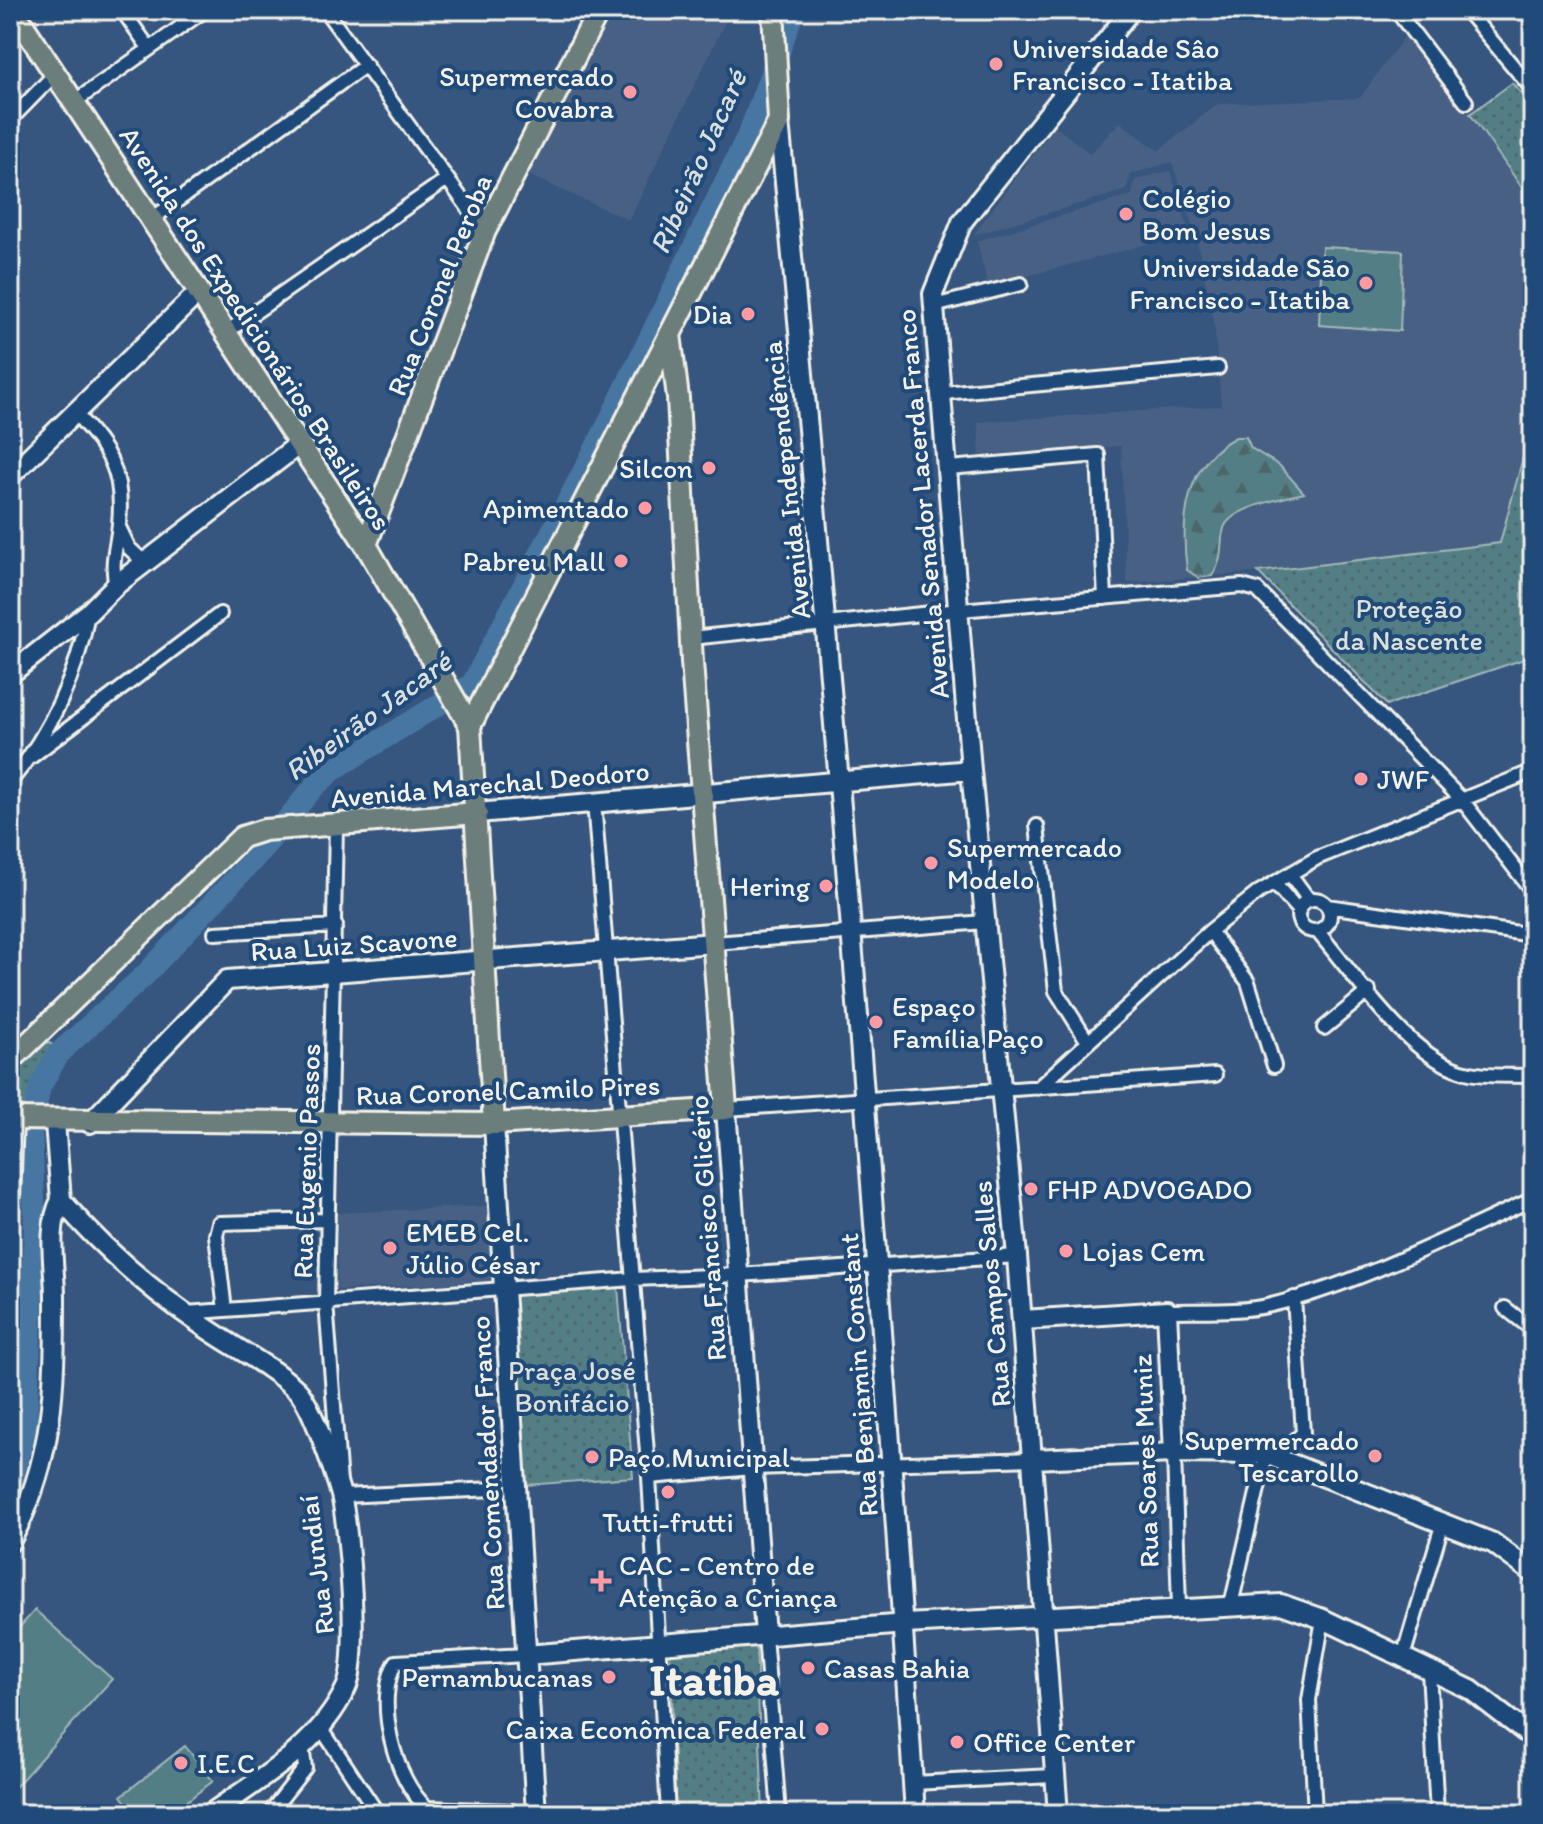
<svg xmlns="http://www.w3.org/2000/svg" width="1543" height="1824" font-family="Itim,sans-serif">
  <defs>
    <pattern id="forest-firs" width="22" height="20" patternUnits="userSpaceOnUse" patternTransform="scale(2)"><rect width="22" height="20" fill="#527e86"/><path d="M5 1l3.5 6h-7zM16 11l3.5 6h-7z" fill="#4e6669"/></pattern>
    <pattern id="park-dots" width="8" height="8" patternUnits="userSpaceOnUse" patternTransform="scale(2)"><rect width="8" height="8" fill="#527e86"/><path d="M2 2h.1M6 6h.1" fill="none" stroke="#4e6669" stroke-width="1.8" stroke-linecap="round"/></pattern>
  </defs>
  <rect width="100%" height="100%" fill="#36567f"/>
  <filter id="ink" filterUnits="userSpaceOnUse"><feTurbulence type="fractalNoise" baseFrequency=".0125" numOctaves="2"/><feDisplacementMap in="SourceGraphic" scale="16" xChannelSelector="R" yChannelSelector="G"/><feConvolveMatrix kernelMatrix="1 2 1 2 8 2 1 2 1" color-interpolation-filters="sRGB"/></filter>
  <g filter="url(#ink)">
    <!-- built -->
    <path fill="#496185" d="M612,10h119l-102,210 -103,-46z
      M1410,29l113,160 9,235 -32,119 -242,29 -131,11 -6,-137 -141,9 -2,-33 243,-16 -6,-76 -19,-94 -24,-74 -41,12 -5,16 -153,45 82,-109 35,28 30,-32 38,29 60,-47 142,-6z
      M1170,171l20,62 -202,53 -11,-45 155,-46 3,-15z
      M489,1206l4,74 -156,10 1,-77z"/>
    <!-- forest -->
    <path fill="url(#forest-firs)" stroke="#a3b8b7" stroke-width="2" d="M1236,437h10l5,11 29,18 24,27c-19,5 -73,14 -80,35 -6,19 2,23 -12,48l-13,2 -12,-8c-7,-51 -1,-108 49,-133z"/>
    <!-- park -->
    <path fill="url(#park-dots)" stroke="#a3b8b7" stroke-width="2" d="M1512,83l21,24v549l-146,49 -129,-133 242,-29 32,-119 -9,-235 -53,-75z
      M45,1041l8,4 -19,38 -4,23 -15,1 -5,-12v-16z
      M618,1287l15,190 -107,8 -15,-190z
      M756,1644l7,170h-87l-6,-165z"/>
    <!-- pitch -->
    <path fill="#527e86" stroke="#a3b8b7" stroke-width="2" d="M1322,247l81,4 -3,80 -81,-6z
      M35,1610l77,69 -102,114v-155z
      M185,1746l28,35 -43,33h-35l-14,-18z"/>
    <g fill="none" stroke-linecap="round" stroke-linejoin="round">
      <!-- river -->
      <path stroke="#4676a3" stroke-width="22" d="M10,1488l16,-64 9,-199 -4,-96 9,-42 19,-34 86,-78 109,-116 60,-72 22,-19 136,-84 133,-254 145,-299 44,-121"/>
      <!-- street casing -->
      <g stroke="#f4f1e8" stroke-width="18">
        <path id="street" d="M122,10l27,38
          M325,10l160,221
          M1396,10l70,92
          M1466,10l67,80
          M74,102l131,-92
          M10,120l45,-46
          M152,219l214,-154
          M934,306l87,-22
          M225,333l222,-154
          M943,393l275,-25
          M76,414c34,38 48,58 43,110 -2,23 -9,38 -3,61
          M949,468l149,-13 7,143
          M119,527l10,21 16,15
          M691,638l269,-28 282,-24 15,4 205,210 71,92
          M31,757l189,-143
          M10,782c39,-47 68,-109 78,-169
          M594,802l55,675 19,337
          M336,826l-10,477 15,193 154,-7
          M1037,826l19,165 32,51
          M1290,874l19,26
          M1274,883l25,28
          M1298 915a16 16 0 1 1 32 0a16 16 0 1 1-32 0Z
          M1327,906l206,29
          M1210,931l38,51 26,84
          M1317,931c39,45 93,131 153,142 20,4 43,2 63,3
          M215,933l121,-7
          M714,943l271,-21
          M1324,1028l45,-37
          M1038,1088l172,-157 49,-39 58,-34 216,-87
          M726,1109l489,-34
          M1505,1308l28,22
          M225,1310l-9,-75 3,-12 109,-3
          M1167,1311c33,-1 72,2 104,-6 91,-22 177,-68 262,-106
          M186,1313l447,-34 105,-4 279,-19
          M1174,1453l5,154
          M649,1477l104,-9 279,-9
          M1231,1605l35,-151 24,-9 13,-12 -9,-135
          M765,1635l14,179
          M1403,1657l40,-135
          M1429,1670l8,144
          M321,1728l57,86
          M913,1783l141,-7
          M512,1811l-85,-3c-33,-28 -53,-109 -31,-146l130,-7
          M269,1814l36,-46 -3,-23
          M1315,1814l-6,-114 14,-81"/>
      </g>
      <!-- secondary casing -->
      <g stroke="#f4f1e8" stroke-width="24">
        <path id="secondary" d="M779,121c55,564 100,1128 136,1693
          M10,476l189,-184
          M10,674l78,-61 28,-28 182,-140
          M477,813l494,-43
          M726,1109l39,526
          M55,1122l6,78c42,49 92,92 145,128 29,20 65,38 91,62 15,14 38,84 44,105 8,33 19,165 5,193 -27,58 -86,91 -136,126
          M90,1123l137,-143 487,-37
          M494,1124l42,690
          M10,1199l3,-80
          M1022,1320l145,-9 7,142
          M1032,1459l142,-6 92,1 227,89 40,30
          M10,1542c44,-81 45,-155 45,-245 0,-31 -9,-68 6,-97
          M526,1655l379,-31 376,-20 42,15 148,71 62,48
          M1058,1814l-41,-558 -46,-486 -38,-476 29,-72 169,-212"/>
      </g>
      <!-- primary casing -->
      <g stroke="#f4f1e8" stroke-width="26">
        <path id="primary" d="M13,10l353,535 104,181 24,398
          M366,545l119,-314 114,-221
          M470,726l309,-605 -6,-111
          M10,1061l232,-224 22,-7 213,-17
          M10,1119l484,5 232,-15 -34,-447 -14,-264 -8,-64"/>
      </g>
      <!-- street -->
      <use href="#street" stroke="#1f4a7a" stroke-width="12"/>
      <!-- secondary -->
      <use href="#secondary" stroke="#1f4a7a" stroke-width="18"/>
      <!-- primary -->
      <use href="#primary" stroke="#6c7e7c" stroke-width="20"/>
    </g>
  </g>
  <!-- markers -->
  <g fill="#ff9aa2" stroke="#1f4a7a" stroke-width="3">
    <circle cx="996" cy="64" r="8"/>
    <circle cx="630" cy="92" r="8"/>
    <circle cx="1126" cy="214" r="8"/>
    <circle cx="1366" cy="283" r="8"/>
    <circle cx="748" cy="314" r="8"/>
    <circle cx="709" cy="468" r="8"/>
    <circle cx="645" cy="508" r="8"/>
    <circle cx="621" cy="561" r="8"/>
    <circle cx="1361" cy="779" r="8"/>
    <circle cx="931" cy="863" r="8"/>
    <circle cx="826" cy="886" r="8"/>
    <circle cx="876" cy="1022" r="8"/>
    <circle cx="1031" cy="1189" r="8"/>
    <circle cx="390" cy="1248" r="8"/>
    <circle cx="1066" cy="1251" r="8"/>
    <circle cx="1375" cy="1456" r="8"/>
    <circle cx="592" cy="1457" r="8"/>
    <circle cx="668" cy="1492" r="8"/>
    <path d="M597 1569h8v8h8v8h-8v8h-8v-8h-8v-8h8z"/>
    <circle cx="808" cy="1668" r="8"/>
    <circle cx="609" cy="1677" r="8"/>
    <circle cx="822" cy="1729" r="8"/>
    <circle cx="957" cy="1742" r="8"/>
    <circle cx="181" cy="1763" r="8"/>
  </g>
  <g text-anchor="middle" stroke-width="8" stroke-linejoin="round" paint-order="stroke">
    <!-- poi labels -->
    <g font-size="28" fill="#f4f1e8" stroke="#1f4a7a" text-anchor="start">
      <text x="1012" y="58">Universidade Sâo<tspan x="1012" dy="32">Francisco - Itatiba</tspan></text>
      <text x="614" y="86" text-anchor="end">Supermercado<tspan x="614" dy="32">Covabra</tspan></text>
      <text x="1142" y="208">Colégio<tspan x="1142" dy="32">Bom Jesus</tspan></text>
      <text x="1350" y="277" text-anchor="end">Universidade São<tspan x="1350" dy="32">Francisco - Itatiba</tspan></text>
      <text x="732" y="324" text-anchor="end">Dia</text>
      <text x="693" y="478" text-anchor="end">Silcon</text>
      <text x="629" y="518" text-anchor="end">Apimentado</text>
      <text x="605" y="571" text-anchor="end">Pabreu Mall</text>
      <text x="1377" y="789">JWF</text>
      <text x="947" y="857">Supermercado<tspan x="947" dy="32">Modelo</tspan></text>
      <text x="810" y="896" text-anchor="end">Hering</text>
      <text x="892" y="1016">Espaço<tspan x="892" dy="32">Família Paço</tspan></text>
      <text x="1047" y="1199">FHP ADVOGADO</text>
      <text x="406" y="1242">EMEB Cel.<tspan x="406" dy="32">Júlio César</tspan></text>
      <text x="1082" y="1261">Lojas Cem</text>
      <text x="1359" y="1450" text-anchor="end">Supermercado<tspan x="1359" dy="32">Tescarollo</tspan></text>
      <text x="608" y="1467">Paço Municipal</text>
      <text x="668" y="1532" text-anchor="middle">Tutti-frutti</text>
      <text x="619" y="1575">CAC - Centro de<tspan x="619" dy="32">Atenção a Criança</tspan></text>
      <text x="824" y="1678">Casas Bahia</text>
      <text x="593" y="1687" text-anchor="end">Pernambucanas</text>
      <text x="806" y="1739" text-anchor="end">Caixa Econômica Federal</text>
      <text x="973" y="1752">Office Center</text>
      <text x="197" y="1773">I.E.C</text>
    </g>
    <!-- street labels -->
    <g font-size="28" fill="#f4f1e8" stroke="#1f4a7a">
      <text transform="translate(439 285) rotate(-68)" y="10">Rua Coronel Peroba</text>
      <text transform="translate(256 328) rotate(57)" y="10">Avenida dos Expedicionários Brasileiros</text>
      <text transform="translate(786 480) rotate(-96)" y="10">Avenida Independência</text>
      <text transform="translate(922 504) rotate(-95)" y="10">Avenida Senador Lacerda Franco</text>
      <text transform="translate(490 784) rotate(-5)" y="10">Avenida Marechal Deodoro</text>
      <text transform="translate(354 944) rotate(-4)" y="10">Rua Luiz Scavone</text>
      <text transform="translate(508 1090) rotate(-2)" y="10">Rua Coronel Camilo Pires</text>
      <text transform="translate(306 1161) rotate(-88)" y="10">Rua Eugenio Passos</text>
      <text transform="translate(707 1228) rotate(-94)" y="10">Rua Francisco Glicério</text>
      <text transform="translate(991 1294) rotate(-95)" y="10">Rua Campos Salles</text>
      <text transform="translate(858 1375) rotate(-94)" y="10">Rua Benjamin Constant</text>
      <text transform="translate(1145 1461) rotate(-92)" y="10">Rua Soares Muniz</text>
      <text transform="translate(487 1463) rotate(-93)" y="10">Rua Comendador Franco</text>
      <text transform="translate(316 1565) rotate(-97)" y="10">Rua Jundiaí</text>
    </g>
    <!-- park labels -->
    <g font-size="28" fill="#dce0d9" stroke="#1f4a7a">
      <text x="1409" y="618">Proteção<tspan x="1409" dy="32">da Nascente</tspan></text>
      <text x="572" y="1380">Praça José<tspan x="572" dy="32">Bonifácio</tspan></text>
    </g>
    <!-- water labels -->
    <g font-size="30" font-style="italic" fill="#dadfde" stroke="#1f4a7a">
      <text transform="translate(698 162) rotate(-66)" y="10">Ribeirão Jacaré</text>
      <text transform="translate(368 716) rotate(-36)" y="10">Ribeirão Jacaré</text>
    </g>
    <!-- town labels -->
    <g font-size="44" font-weight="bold" fill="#f4f1e8" stroke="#1f4a7a">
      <text x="714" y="1695">Itatiba</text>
    </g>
  </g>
  <!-- margin -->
  <rect width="1543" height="1824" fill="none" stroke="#1f4a7a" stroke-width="40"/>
  <rect x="20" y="20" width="1503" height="1784" fill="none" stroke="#f4f1e8" stroke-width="3" filter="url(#ink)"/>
</svg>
